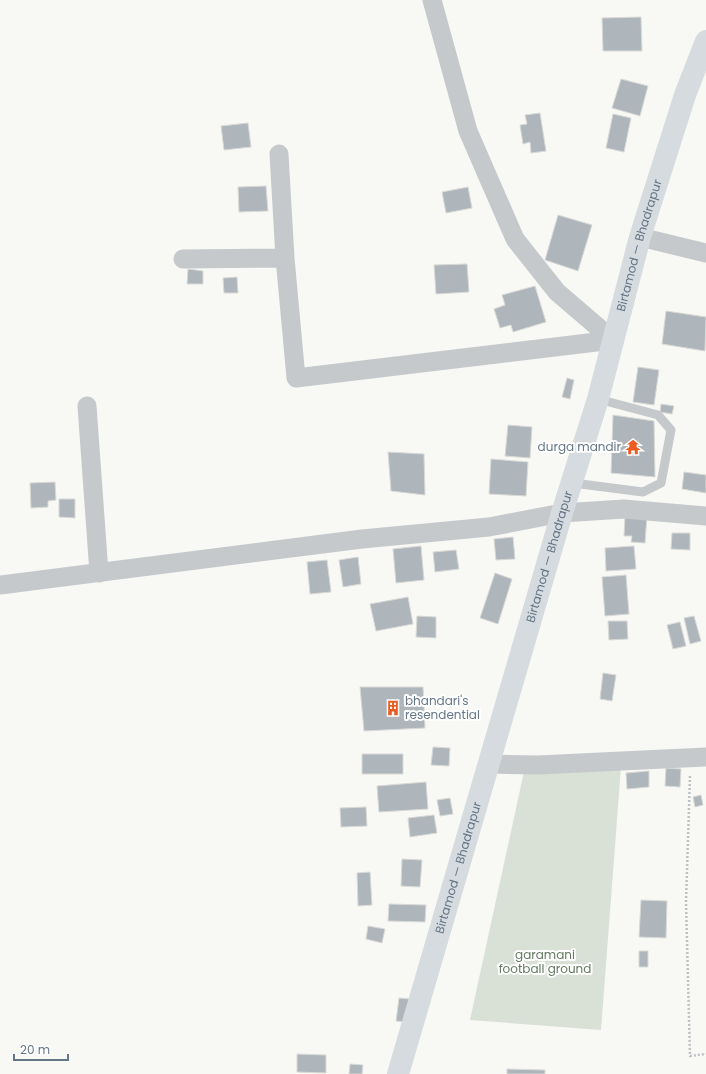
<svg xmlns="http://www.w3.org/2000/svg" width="706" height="1074" font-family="Poppins,sans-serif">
  <rect width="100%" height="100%" fill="#f8f8f5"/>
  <!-- green -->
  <path fill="#d9e0d6" d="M525,767h96l-20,263 -131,-10z"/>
  <!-- building -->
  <path fill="#aeb6bc" stroke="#d9dad7" d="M641,17l1,34h-39l-1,-33z
    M621,79l27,7 -8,30 -28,-8z
    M540,113l6,38 -15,2 -1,-11 -7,2 -3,-19 7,-1 -2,-9z
    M613,114l18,4 -7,34 -18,-4z
    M248,123l3,24 -27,3 -3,-24z
    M266,186l2,25 -29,1 -1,-25z
    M468,187l4,21 -26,5 -4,-21z
    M558,215l34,10 -14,46 -33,-11z
    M467,264l2,28 -33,2 -2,-29z
    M188,269l15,2v13h-16z
    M237,277l1,16h-14l-1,-15z
    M535,286l11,36 -33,10 -2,-7 -11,3 -6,-19 11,-4 -3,-10z
    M666,311l40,6 -1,34 -43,-7z
    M638,367l21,3 -5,35 -21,-3z
    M567,378l7,2 -4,19 -8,-2z
    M661,404l13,2 -2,8 -12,-2z
    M613,415l41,6 1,56 -44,-4z
    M508,425l24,2 -2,31 -25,-2z
    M388,452l36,2 1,41 -34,-4z
    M491,459l37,3 -2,34 -37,-2z
    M684,472l22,3v18l-24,-4z
    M55,482l1,18 -8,1v6l-17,1 -1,-25z
    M59,499h16v19l-16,-1z
    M625,515l22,1 -2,27 -14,-1 1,-6h-8z
    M672,533h18v17l-19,-1z
    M513,537l2,22 -19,1 -2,-21z
    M421,546l3,34 -28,3 -3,-34z
    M634,546l2,23 -30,2 -1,-23z
    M456,550l3,19 -24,3 -2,-20z
    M358,557l3,27 -18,3 -4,-27z
    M327,560l4,32 -21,2 -3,-32z
    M495,573l17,6 -14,45 -18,-6z
    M626,575l3,39 -24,2 -3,-39z
    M408,597l5,27 -37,7 -6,-27z
    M417,616l19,1v21l-20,-1z
    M694,616l7,25 -11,3 -6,-26z
    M608,621h19l1,18 -19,1z
    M680,622l6,24 -13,3 -6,-24z
    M603,673l13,2 -4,26 -12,-2z
    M360,687h63l2,41 -61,3z
    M433,747l17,1 -1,18 -18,-1z
    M362,754h41v20h-41z
    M666,768l15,1 -1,18 -15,-1z
    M649,771v16l-22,2 -1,-16z
    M426,782l2,27 -49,3 -2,-26z
    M701,795l2,10 -8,2 -2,-10z
    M450,798l3,16 -13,2 -3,-16z
    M366,807l1,19 -26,1 -1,-19z
    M434,815l3,18 -27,4 -2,-19z
    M402,859l20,1 -2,27 -19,-1z
    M370,872l2,33 -14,1 -1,-33z
    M641,900l26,1 -1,37 -27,-1z
    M389,904l37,1 -1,17 -37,-1z
    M368,926l17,3 -3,14 -16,-4z
    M639,951h9v16h-9z
    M399,998l11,1 -3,23 -11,-1z
    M297,1054l29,1v18l-29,-1z
    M350,1064l13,1 -1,9h-13z
    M507,1069l38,1v4h-38z"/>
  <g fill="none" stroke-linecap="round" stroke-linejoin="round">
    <!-- path -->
    <path stroke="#bec1c3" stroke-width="2.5" stroke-dasharray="2 2" stroke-linecap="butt" d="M690,776l-4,126 4,154 16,-2"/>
    <!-- service -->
    <path stroke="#c5c9cc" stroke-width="9" d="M573,483l70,9 18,-9 10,-53 -13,-15 -60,-16"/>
    <!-- minor -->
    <path stroke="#c5c9cc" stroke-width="19" d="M432,0l36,131 47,108 42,53 56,48
      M279,154l6,104 11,120 317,-38
      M640,237l66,16
      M183,259l102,-1
      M87,406l12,167
      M0,585l362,-46 127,-12 73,-14 62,-4 82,7
      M489,764l49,1 168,-8"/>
    <!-- primary -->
    <path stroke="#d6dbdf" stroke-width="22" id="s1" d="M398,1074l164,-561 36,-114 42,-162 45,-142 21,-54"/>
  </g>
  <!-- icons -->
  <defs>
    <g id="temple-bare" transform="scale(1.2)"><path d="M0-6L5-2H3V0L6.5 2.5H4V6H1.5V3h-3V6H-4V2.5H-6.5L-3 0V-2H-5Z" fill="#ec5c21" stroke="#fff" stroke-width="2.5" paint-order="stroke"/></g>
    <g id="building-bare" transform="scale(1.2)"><path d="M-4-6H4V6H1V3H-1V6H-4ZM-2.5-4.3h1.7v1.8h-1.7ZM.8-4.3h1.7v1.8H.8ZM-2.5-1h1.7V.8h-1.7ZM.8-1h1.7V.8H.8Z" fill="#ec5c21" stroke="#fff" stroke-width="2.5" paint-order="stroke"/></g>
  </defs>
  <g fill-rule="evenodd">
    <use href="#temple-bare" x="633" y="447"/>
    <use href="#building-bare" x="393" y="708"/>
  </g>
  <g text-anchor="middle" stroke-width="4" stroke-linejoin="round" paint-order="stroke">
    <!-- street labels -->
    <g font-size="12" fill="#657687" stroke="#fff">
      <text dy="4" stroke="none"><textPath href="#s1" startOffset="863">Birtamod — Bhadrapur</textPath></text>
      <text dy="4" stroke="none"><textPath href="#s1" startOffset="539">Birtamod — Bhadrapur</textPath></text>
      <text dy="4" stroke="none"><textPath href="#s1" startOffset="215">Birtamod — Bhadrapur</textPath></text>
    </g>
    <!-- poi labels -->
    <g font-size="12" fill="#657687" stroke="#fff" text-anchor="end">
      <text x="621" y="451">durga mandir</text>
      <text x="405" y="705" text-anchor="start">bhandari's<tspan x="405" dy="14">resendential</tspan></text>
    </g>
    <!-- park labels -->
    <g font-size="12" fill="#647961" stroke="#fff">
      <text x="545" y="959">garamani<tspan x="545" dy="14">football ground</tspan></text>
    </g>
  </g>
  <!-- scale -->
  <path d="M14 1054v6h54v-6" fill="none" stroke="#657687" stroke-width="2"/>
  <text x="20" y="1054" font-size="12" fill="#657687" stroke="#ffffff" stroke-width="3" paint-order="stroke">20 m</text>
</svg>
